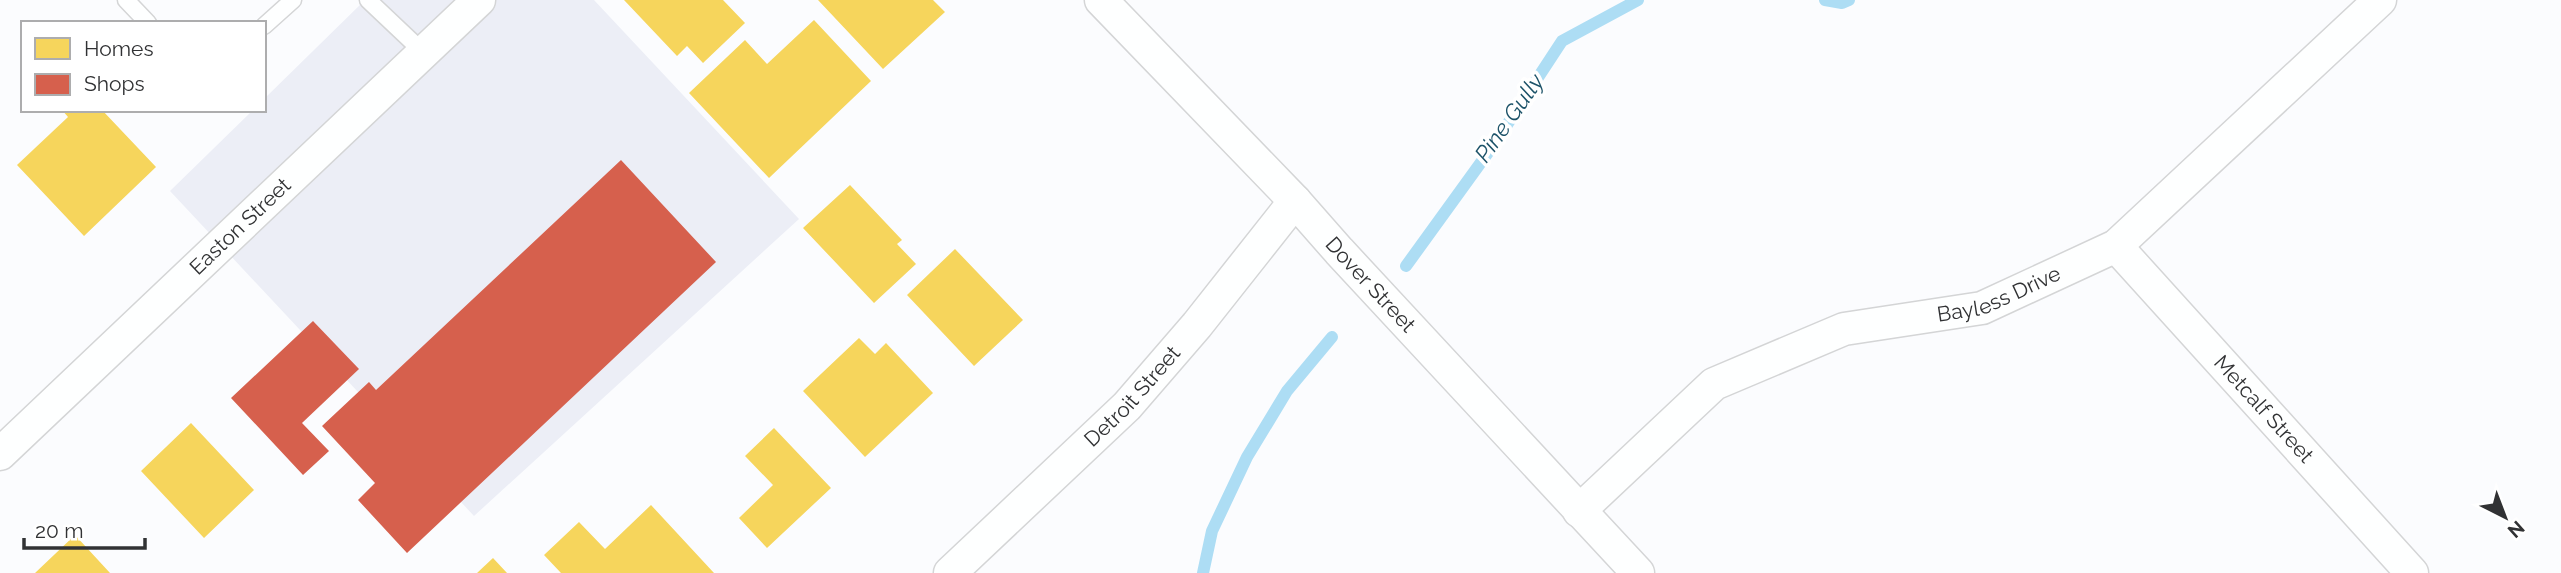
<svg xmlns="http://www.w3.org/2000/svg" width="2561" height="573" font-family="Raleway,sans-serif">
  <rect width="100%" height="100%" fill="#fbfcfe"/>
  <!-- built -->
  <path fill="#eceef6" d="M365,0h229l205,219 -325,297 -304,-325 83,-81h11v-11z"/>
  <!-- homes -->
  <path fill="#f6d55c" d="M624,0h99l22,23 -42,40 -16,-17 -10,10z
    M818,0h115l12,12 -62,57z
    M814,20l57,61 -102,97 -80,-85 56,-53 22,24z
    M62,110h40l54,57 -72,69 -67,-71 51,-48z
    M850,185l52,55 -5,4 19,20 -42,39 -71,-75z
    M955,249l68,71 -49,46 -67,-71z
    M859,338l16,16 11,-11 47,50 -68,64 -62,-66z
    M191,423l63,67 -50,48 -63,-67z
    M774,428l57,60 -64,60 -28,-30 34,-33 -28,-29z
    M651,505l63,68h-153l-17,-18 35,-33 26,27z
    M75,535l35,38h-75z
    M493,558l14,15h-30z"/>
  <!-- shops -->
  <path fill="#d6604d" d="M621,160l95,102 -309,291 -49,-53 17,-17 -53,-57 47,-44 7,8z
    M313,321l46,48 -57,54 27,28 -26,24 -72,-77z"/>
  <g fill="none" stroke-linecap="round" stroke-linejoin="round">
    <!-- stream -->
    <path stroke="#adddf4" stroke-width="12" d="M1825,0l17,3 7,-3
      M1406,266l89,-123 67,-102 76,-41
      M1203,573l9,-42 35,-74 40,-66 45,-54"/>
    <!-- service casing -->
    <g stroke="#d4d5d6" stroke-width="19">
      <path id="service" d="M126,0l22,23
        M368,0l56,53
        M264,26l29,-26"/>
    </g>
    <!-- minor casing -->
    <g stroke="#d4d5d6" stroke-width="35">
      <g id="minor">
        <path id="s1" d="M1101,0l194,201 44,50 299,322"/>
        <path id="s2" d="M2116,246l296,327"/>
        <path id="s3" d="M0,454l479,-454"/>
        <path id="s4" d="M1579,511l135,-127 130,-55 138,-21 134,-62 264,-246"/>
        <path id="s5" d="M950,573l177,-167 70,-81 98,-124"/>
      </g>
    </g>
    <!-- service -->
    <use href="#service" stroke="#feffff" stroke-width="16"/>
    <!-- minor -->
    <use href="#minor" stroke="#feffff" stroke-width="32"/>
  </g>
  <g text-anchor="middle" stroke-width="7" stroke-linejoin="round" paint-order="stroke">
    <!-- street labels -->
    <g font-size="21" fill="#313234" stroke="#fff">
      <text dy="7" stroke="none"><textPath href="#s3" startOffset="331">Easton Street</textPath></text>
      <text dy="7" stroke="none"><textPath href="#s1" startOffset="392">Dover Street</textPath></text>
      <text dy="7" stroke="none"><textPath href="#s4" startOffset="486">Bayless Drive</textPath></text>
      <text dy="7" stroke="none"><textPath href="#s5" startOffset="254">Detroit Street</textPath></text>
      <text dy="7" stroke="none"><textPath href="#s2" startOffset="220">Metcalf Street</textPath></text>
    </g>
    <!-- water labels -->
    <g font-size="23" font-style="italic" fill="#1d5369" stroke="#fff">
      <text transform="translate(1509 118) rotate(-55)" y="8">Pine Gully</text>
    </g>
  </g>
  <!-- legend -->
  <rect x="21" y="21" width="245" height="91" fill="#ffffff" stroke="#adadae" stroke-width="2"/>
  <rect x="35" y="38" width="35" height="21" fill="#f6d55c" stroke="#adadae" stroke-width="2"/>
  <text x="84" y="56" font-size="21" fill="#313234">Homes</text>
  <rect x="35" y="74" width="35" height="21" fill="#d6604d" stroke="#adadae" stroke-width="2"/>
  <text x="84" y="91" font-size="21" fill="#313234">Shops</text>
  <!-- north arrow -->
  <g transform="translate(2505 517) rotate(138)" stroke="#ffffff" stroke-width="5" paint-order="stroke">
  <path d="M0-5L12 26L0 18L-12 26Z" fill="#313234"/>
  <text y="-10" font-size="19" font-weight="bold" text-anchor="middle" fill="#313234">N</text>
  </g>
  <!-- scale -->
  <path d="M24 538v10h121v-10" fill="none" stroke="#313234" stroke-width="3.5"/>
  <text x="35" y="538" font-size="21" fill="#313234" stroke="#ffffff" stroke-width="5" paint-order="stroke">20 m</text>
</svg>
